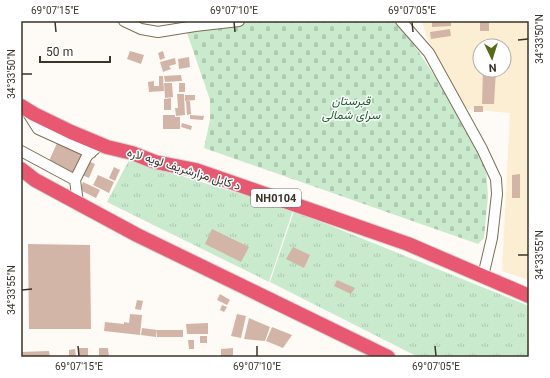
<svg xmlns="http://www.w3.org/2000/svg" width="550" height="378" font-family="Georgia,Vazirmatn,serif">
  <defs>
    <pattern id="cemetery-stones" width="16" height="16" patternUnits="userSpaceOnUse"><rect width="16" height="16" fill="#c9eacd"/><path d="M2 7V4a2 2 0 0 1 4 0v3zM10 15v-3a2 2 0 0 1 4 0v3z" fill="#adc9b0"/></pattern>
    <pattern id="park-tufts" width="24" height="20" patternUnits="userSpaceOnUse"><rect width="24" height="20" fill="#c9eacd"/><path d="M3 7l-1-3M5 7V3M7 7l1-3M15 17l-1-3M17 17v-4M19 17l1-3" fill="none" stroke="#adc9b0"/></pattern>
  </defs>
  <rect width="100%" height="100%" fill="#fefbf6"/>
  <!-- built -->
  <path fill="#fceed2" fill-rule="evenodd" d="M422,21h107v259l-27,-9 8,-158 -44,-4 -39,-71zM480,46h24v24h-24z"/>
  <!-- cemetery -->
  <path fill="url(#cemetery-stones)" d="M222,21h176l42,63 46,82 2,30 -4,42 -6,6 -274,-96 6,-28v-20l-25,-73z"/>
  <!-- park -->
  <path fill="url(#park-tufts)" d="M129,160l164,50 -24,72 -162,-80z
    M294,211l235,95v51h-111l-148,-75z"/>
  <!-- building -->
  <path fill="#d3b5a7" d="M432,21h19v5l-19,1z
    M480,21h9v10h-9z
    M450,29l1,7 -20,3 -1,-7z
    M130,51l14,4 -3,9 -14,-5z
    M163,51l2,7 -5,2 -2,-7z
    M189,57l1,10 -11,2 -1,-10z
    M175,58l1,6 -7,2 2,3 -8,3 -3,-10z
    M483,70h13l-2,34h-12z
    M181,75l1,6 -17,1 -1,-6z
    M159,76h4l1,15 -15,1 -1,-10 6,-1v5h5z
    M164,83h8l1,14 -8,1z
    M179,83h6v9h-6z
    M177,94h7l1,21 -9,1 -1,-8h3z
    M185,95h10v5l-10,1z
    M171,98v12h-7v-11z
    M186,101h4l1,13 -4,1z
    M474,106h9v6h-9z
    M163,115h12v2h5v12h-17z
    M190,115l14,1 -1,4 -13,-1z
    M182,123l10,3 -1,4 -10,-3z
    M58,141l26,12 -2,5 13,6 -6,14 -14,-6 -1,4 -26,-13z
    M114,167l6,3 -5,11 -6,-3z
    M520,174v24h-8v-23z
    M98,175l16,7 -5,11 -16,-8z
    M83,182l17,8 -4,8 -16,-8z
    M212,229l37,18 -8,15 -36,-18z
    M28,244l62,1 1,84h-62z
    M293,247l17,8 -6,13 -18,-9z
    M337,280l18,8 -4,6 -17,-8z
    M220,294l10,6 -3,5 -10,-5z
    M137,300l6,1 -2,9 -6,-1z
    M222,305l5,2 -3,5 -4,-2z
    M130,314l12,1 -2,20 -36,-4 1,-9 19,2v-2l5,1z
    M237,314l9,2 -5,22 -10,-2z
    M249,318l21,9 -5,14 -21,-2z
    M208,323v11h-21l-1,-10z
    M272,327l20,8 -9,13 -17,-7z
    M142,328l15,2 -1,7 -15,-2z
    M157,330h26v7h-26z
    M200,336h7v7h-7z
    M188,340h6v9h-5z
    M78,348h10v9h-10z
    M99,348h9l1,9h-10z
    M233,348v9h-12v-8z
    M75,349l1,8h-7v-7z
    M49,351l1,6h-29v-5z"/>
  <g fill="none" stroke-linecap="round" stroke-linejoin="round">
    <!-- minor casing -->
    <g stroke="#7c6f57" stroke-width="12">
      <path id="minor" d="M124,21l17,8 17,3 37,-6 44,-5
        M401,21l28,32 53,96 14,30 1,15 -5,44 -9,38
        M26,110l12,19 53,24
        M21,151l54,29
        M78,203l-3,-23 12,-24 8,-7"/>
    </g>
    <!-- highway casing -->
    <g stroke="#d8d6d4" stroke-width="16">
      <path id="highway" d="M21,106l13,8 37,18 36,15 25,6 23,9 41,8 212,74 121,52
        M21,169l14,11 102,55 251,122"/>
    </g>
    <!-- minor -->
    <use href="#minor" stroke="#fff" stroke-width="10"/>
    <!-- highway -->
    <use href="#highway" stroke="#e85971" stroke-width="14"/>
  </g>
  <!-- ticks -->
  <path fill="none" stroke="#3a342a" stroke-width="1.5" d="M55,22l1,10M234,22l1,10M412,22l1,10M518,40l10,-1M22,74h10M518,255h10M22,290l10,-1M78,346l1,10M257,346v10M435,346l1,10"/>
  <g text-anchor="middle" stroke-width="3" stroke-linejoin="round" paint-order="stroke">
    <!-- shield labels -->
    <rect fill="#fff" stroke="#75716a" stroke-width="1" x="251" y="189" width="50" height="18" rx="3"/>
    <g font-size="11" font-weight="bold" fill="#3a342a">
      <text x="276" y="202">NH0104</text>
    </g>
    <!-- park labels -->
    <g font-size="12" font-style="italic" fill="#1c622e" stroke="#fff">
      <text x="351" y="105">قبرستان<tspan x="351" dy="14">سرای شمالی</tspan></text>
    </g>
    <!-- street labels -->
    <g font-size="12" fill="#3a342a" stroke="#fff">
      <text transform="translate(184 169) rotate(17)" y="4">د کابل مزارشریف لویه لاره</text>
    </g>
  </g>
  <!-- border -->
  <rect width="550" height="378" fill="none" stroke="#ffffff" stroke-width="44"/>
  <!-- north arrow -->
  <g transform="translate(492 58) rotate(176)"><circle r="19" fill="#ffffff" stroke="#b0aeaa"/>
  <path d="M0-3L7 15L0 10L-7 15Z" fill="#586a15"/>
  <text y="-6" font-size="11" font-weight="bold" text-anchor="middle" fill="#3a342a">N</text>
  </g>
  <!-- scale -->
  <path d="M40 56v6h70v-6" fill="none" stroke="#3a342a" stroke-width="2"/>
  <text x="46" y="56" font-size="12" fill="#3a342a" stroke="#ffffff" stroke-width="3" paint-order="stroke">50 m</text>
  <rect x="22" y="22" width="506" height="334" fill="none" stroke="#3a342a" stroke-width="1.5"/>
  <g font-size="10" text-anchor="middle" fill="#3a342a">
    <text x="55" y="14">69°07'15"E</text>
    <text x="234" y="14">69°07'10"E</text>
    <text x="412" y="14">69°07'05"E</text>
    <text transform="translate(539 39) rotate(-90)" y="4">34°33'50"N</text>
    <text transform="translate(11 74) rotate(-90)" y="4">34°33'50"N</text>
    <text transform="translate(539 255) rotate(-90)" y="4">34°33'55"N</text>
    <text transform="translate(11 290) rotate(-90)" y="4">34°33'55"N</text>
    <text x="79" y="370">69°07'15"E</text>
    <text x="257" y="370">69°07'10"E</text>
    <text x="436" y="370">69°07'05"E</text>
  </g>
</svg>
